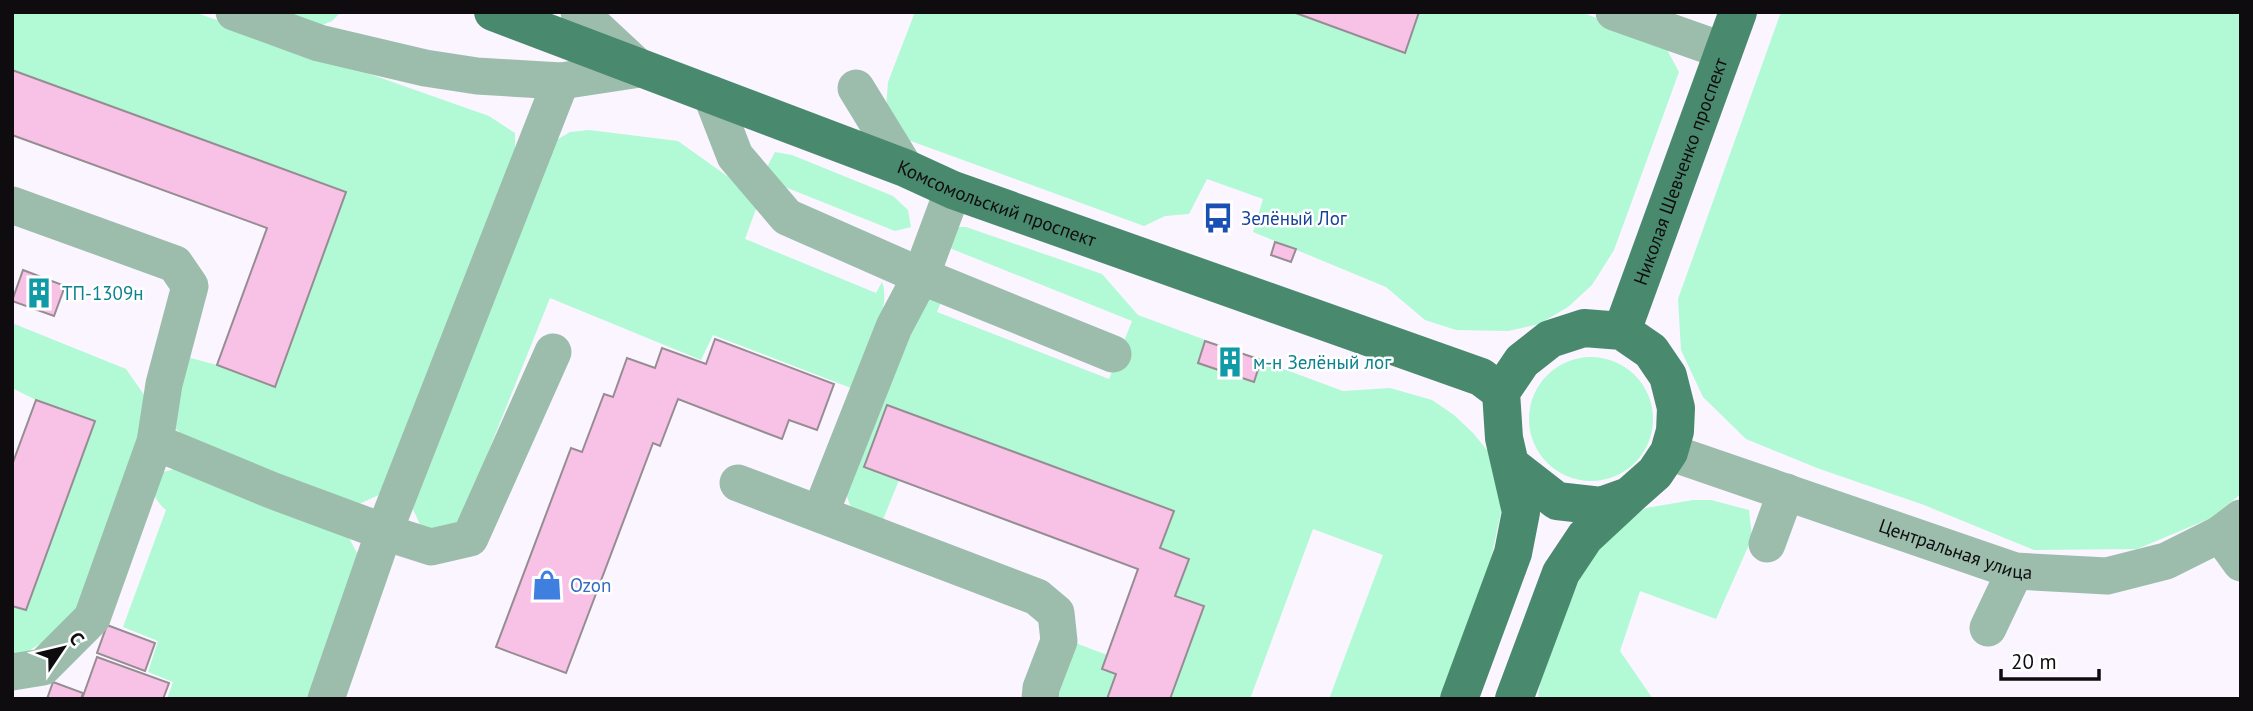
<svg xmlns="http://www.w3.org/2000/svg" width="2253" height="711" font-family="'PT Sans',sans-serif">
  <rect width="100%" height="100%" fill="#fbf5ff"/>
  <!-- green -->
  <path fill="#b2f9d6" d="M12,12h182l295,104 26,17v20l-132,340 -26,12 -164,-60 -18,-17 8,-72 34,9 59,21 70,-194 -334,-122z
    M275,12h65v1l-8,8 -15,6z
    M915,12h378l111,40 15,-40h162l83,32 15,28 -65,178 -22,35 -24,22 -29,17 -31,7 -52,-1 -31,-10 -39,-33 -133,-55 10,-33 -56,-20 -18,35 -24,2 -21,10 -236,-86 -22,-31 2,-27z
    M1781,12h460v482l-30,24 -74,31 -103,1 -110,-45 -107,-37 -71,-29 -43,-42 -22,-47 -3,-51z
    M589,130l89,11 63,45 16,20 -12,33 131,54 6,-11c11,27 -20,80 -31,106l-138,-53 -12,25 -151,-62 -92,229 -35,4 -11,-24 143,-366 15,-9z
    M775,152l17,3 101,41 15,14 3,17 -16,4 -115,-46 -14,-16z
    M947,227h19l136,47 36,41 205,76 47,-3 42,12 22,15 19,18 18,22 11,52 -13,61 -50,131h-110l54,-144 -70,-26 -63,170h-80l33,-93 -28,-10 13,-37 -28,-11 14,-37 -286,-106 -24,62 35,13 -17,42c-21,-8 -34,-8 -36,-33l78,-199 25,-8 -12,30 172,67 23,-58 -180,-72 -13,-9z
    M12,323l114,46 21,30 -26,106 -35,92 -31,37 -28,18 -15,5v-51l14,4 68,-188 -58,-22 -24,-12z
    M1529 419a62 62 0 1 1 124 0a62 62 0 1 1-124 0Z
    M175,469l174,69 8,15 1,15 -48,131h-143l6,-17 -25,-10 10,-31 -35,-14 43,-117c-14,-12 -15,-21 -7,-37z
    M1693,500h18l38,10 3,28 -36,81 -76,-28 -20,60 33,48h-115l2,-16 26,-71 17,-41 18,-32 45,-31z
    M1073,642l34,13 -5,14 14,5 -9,25h-55z"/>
  <!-- building -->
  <path fill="#f8c2e6" stroke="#968d93" stroke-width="2" d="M1293,12h126l-14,41z
    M12,70l334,122 -71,195 -58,-22 50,-137 -255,-93z
    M1275,242l21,7 -5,13 -20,-7z
    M23,270l42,16 -11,30 -42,-15z
    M715,339l119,45 -17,46 -28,-10 -7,19 -104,-40 -18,47 -7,-3 -87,230 -70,-26 75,-199 11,4 22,-58 9,3 14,-39 28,10 7,-20 44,16z
    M1205,341l56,19 -7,22 -56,-19z
    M36,400l59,21 -69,189 -14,-4v-141z
    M887,405l287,106 -14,37 29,11 -14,37 29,10 -34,93h-63l9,-25 -14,-5 36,-100 -274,-102z
    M107,625l48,18 -10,28 -48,-18z
    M97,657l72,26 -6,16h-81z
    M53,682l30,11 -2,6h-34z"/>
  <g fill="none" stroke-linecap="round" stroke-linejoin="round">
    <!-- minor -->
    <g stroke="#9cbdac" stroke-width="37">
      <path d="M234,12l85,31 106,25 52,8 84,5 79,-12"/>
      <path d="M579,12l58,54"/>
      <path d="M1614,12l110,39"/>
      <path d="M856,88l49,80"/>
      <path d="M711,94l24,62 52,61 134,59 192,78"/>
      <path d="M12,205l163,59 15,22 -26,98 -9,58 -63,176 -49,49 -31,5"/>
      <path d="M155,442l116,48 113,42 47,15 39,-9 83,-186"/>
      <path id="s1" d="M1669,452l346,119 92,5 59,-15 54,-27 21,-16"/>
      <path d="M738,483l299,114 19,16 3,28 -18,47 -1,11"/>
      <path d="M820,514l74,-187 27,-51 32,-86"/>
      <path d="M2220,534l21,29"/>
      <path d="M1767,544l19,-52"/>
      <path d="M1988,628l27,-57"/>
      <path d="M326,699l58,-167 177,-451"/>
    </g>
    <!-- major -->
    <g stroke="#498a6e" stroke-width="38">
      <path id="s2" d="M493,12l412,156 48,22 528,187 20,15"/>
      <path id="s3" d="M1622,331l116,-319"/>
      <path d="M1459,699l54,-146 8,-41 -17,-74 -3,-46 21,-31 28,-22 34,-11 38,3 29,20 17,25 8,32 -1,23 -6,21 -14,21 -26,23 -28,10 -44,-5 -45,-35"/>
      <path d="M1514,699l47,-126 24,-36 43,-40"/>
    </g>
  </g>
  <!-- icons -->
  <defs>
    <g id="bus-bare" transform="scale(2.415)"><path d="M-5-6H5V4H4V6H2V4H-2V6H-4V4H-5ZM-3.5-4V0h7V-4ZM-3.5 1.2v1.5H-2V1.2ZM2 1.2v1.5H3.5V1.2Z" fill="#1a4fb4" stroke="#fff" stroke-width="2.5" paint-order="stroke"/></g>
    <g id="building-bare" transform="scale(2.415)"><path d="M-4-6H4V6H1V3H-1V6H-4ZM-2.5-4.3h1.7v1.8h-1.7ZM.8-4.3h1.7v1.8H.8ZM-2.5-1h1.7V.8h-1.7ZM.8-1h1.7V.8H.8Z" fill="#0f9aa8" stroke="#fff" stroke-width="2.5" paint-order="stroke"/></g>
    <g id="shop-bare" transform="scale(2.415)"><path d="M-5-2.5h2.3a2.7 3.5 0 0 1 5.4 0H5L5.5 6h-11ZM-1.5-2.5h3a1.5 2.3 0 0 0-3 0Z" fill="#3f7fe0" stroke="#fff" stroke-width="2.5" paint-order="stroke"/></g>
  </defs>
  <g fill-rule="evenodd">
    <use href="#bus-bare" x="1218" y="218"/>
    <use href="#building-bare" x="39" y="293"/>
    <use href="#building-bare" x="1230" y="362"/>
    <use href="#shop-bare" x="547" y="585"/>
  </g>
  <g text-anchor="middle" stroke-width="5" stroke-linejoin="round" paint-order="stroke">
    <!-- street labels -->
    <g font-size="19" fill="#0e0c0f" stroke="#fff">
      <text dy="7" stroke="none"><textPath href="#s3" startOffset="170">Николая Шевченко проспект</textPath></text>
      <text dy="7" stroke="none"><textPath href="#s2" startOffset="539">Комсомольский проспект</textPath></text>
      <text dy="7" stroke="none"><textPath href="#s1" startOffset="303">Центральная улица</textPath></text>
    </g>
    <!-- transit labels -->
    <g font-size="19" fill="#164399" stroke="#fff" text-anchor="start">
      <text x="1241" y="225">Зелёный Лог</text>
    </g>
    <!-- culture labels -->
    <g font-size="19" fill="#0d838f" stroke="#fff" text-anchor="start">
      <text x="62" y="300">ТП-1309н</text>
      <text x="1253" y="369">м-н Зелёный лог</text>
    </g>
    <!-- shop labels -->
    <g font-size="19" fill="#366cbe" stroke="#fff" text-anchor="start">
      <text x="570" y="592">Ozon</text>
    </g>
  </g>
  <!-- border -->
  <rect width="2253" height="711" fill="none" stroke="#0e0c0f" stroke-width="28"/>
  <!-- north arrow -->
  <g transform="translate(63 648) rotate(55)" stroke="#ffffff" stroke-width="5" paint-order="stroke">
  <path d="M0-5L12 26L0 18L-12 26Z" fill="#0e0c0f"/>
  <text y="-10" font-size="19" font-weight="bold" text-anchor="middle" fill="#0e0c0f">С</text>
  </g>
  <!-- scale -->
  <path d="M2001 669v10h98v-10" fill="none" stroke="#0e0c0f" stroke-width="3.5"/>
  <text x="2011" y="669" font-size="21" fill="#0e0c0f" stroke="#ffffff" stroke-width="5" paint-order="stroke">20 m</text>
</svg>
